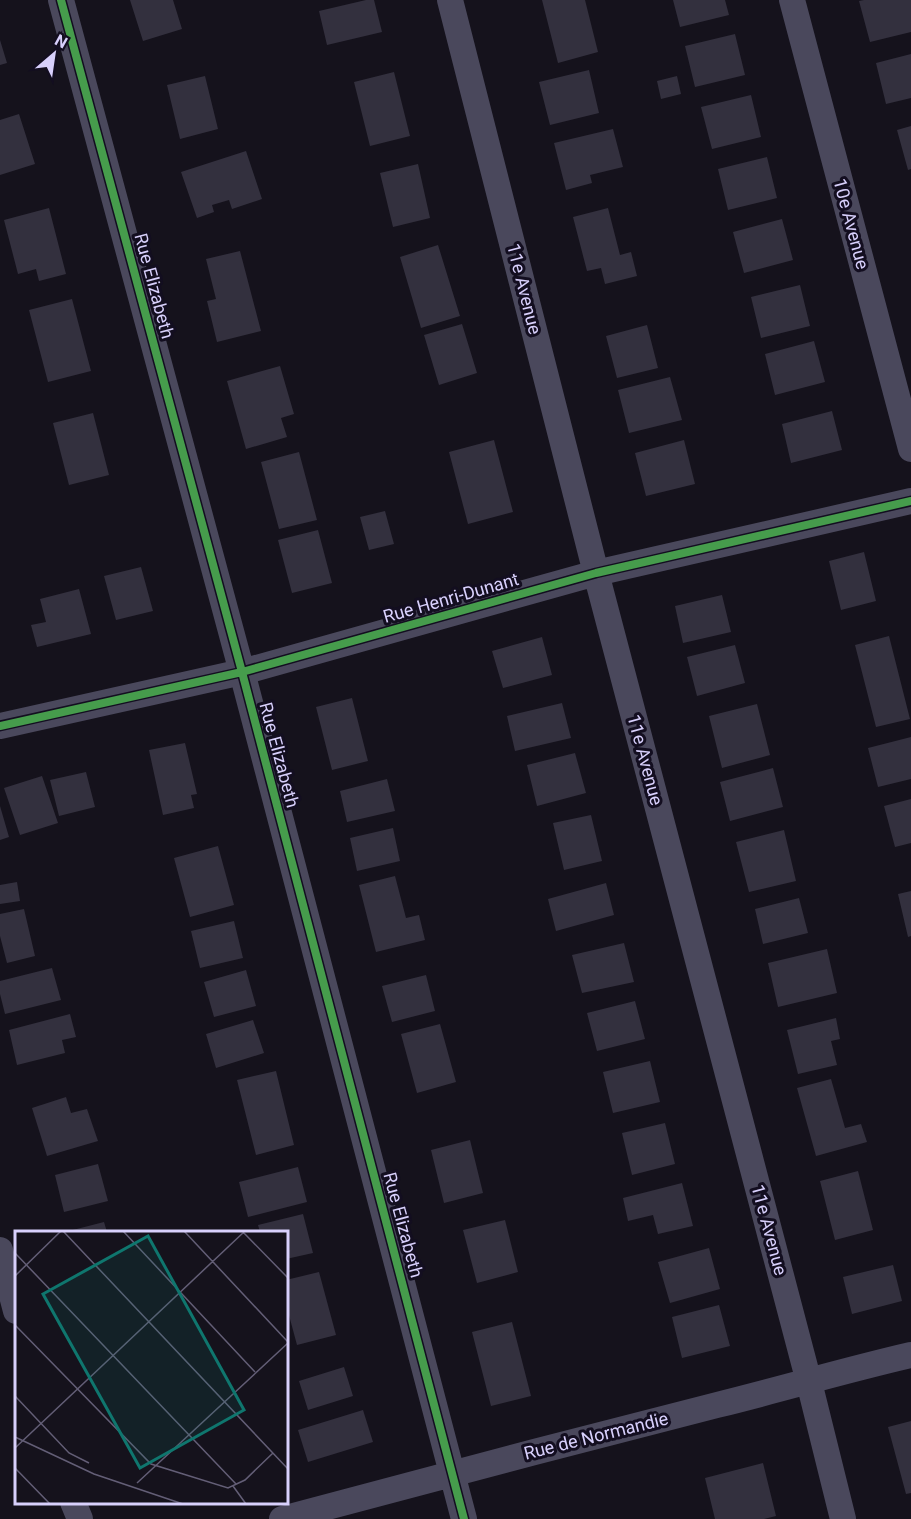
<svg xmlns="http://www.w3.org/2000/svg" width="911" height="1519" font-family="Roboto,sans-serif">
  <rect width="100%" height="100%" fill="#15121c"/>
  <!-- building -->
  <path fill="#33303e" d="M130,0h43l9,29 -39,12z
    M366,0h8l8,32 -55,13 -8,-34z
    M542,0h43l13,52 -40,11z
    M673,0h52l4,15 -49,12z
    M864,0h47v32l-41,10 -11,-41z
    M735,34l10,41 -50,12 -10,-41z
    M0,40l7,23 -7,2z
    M911,54v44l-25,6 -10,-41z
    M589,70l10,43 -49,12 -11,-43z
    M394,72l16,64 -40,10 -16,-64z
    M205,76l13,53 -38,10 -13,-54z
    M677,76l4,18 -20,5 -4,-18z
    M751,95l10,42 -49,12 -11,-42z
    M19,114l16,50 -35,11v-55z
    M911,126v43l-3,1 -11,-40z
    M613,129l10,38 -33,8 2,8 -26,7 -12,-47z
    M246,151l16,48 -30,10 -3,-9 -17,5 2,7 -17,6 -16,-46z
    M767,157l10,41 -49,12 -10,-41z
    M418,164l12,54 -37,9 -13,-54z
    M49,208l17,66 -27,7 -3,-12 -18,5 -14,-54z
    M608,208l12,47 11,-3 6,24 -32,8 -4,-16 -14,3 -14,-54z
    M782,219l11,41 -49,13 -11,-41z
    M438,245l22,71 -39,12 -21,-71z
    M240,251l21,80 -44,11 -10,-41 9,-2 -10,-40z
    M800,285l10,41 -49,12 -10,-41z
    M72,299l19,72 -43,11 -19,-72z
    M462,324l15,49 -38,12 -15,-50z
    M647,325l11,43 -41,10 -11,-42z
    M814,341l11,41 -50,13 -10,-41z
    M280,366l14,48 -13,4 6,19 -41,12 -19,-68z
    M670,377l12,43 -53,13 -11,-43z
    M832,411l10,39 -51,13 -9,-39z
    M93,413l16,62 -40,10 -16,-62z
    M494,440l19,72 -45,12 -19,-72z
    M684,440l11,44 -49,12 -11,-43z
    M299,452l18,68 -38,9 -18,-67z
    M385,511l9,33 -25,6 -9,-33z
    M318,530l14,53 -40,10 -14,-53z
    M864,552l12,49 -35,9 -12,-49z
    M141,567l12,44 -37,9 -12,-44z
    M79,589l12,45 -54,13 -6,-22 15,-3 -6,-23z
    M722,595l9,37 -48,11 -8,-37z
    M889,636l21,83 -34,8 -21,-82z
    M542,637l10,38 -49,13 -11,-37z
    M735,645l10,38 -48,13 -10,-39z
    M352,698l16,63 -36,9 -16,-63z
    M562,703l9,35 -56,13 -8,-35z
    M757,704l13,51 -48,13 -13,-52z
    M911,737v42l-33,8 -10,-39z
    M185,743l12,51 -6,1 3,13 -31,7 -14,-65z
    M575,753l11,40 -49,13 -10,-41z
    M773,768l10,39 -53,14 -10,-39z
    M86,772l9,35 -36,9 -9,-36z
    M42,776l16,47 -38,12 -16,-47z
    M387,779l8,32 -48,11 -7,-31z
    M911,799v44l-16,4 -11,-41z
    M0,806l9,31 -9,3z
    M591,815l11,46 -38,9 -11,-47z
    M393,828l7,33 -43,10 -7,-33z
    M784,830l12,51 -47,11 -13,-50z
    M218,846l16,59 -44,12 -16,-59z
    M395,876l11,42 13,-3 6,25 -49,12 -17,-67z
    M17,882l3,19 -20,3v-19z
    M606,883l8,32 -58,16 -8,-32z
    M911,891v45l-3,1 -10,-43z
    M799,898l9,35 -45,11 -8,-35z
    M24,909l11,47 -28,7 -7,-27v-22z
    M234,921l9,37 -43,10 -9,-37z
    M624,943l10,39 -52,11 -10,-38z
    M827,949l10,44 -59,14 -10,-44z
    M52,968l9,32 -56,14 -5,-20v-13z
    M246,970l10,36 -42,11 -10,-35z
    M426,975l9,36 -43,11 -10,-36z
    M635,1001l10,38 -48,12 -10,-38z
    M70,1014l6,23 -14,3 3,13 -48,12 -8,-35z
    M836,1018l4,21 -9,2 6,24 -39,9 -11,-44z
    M253,1020l11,33 -48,15 -10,-34z
    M440,1024l16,58 -39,11 -16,-59z
    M650,1061l10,41 -47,11 -10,-41z
    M276,1071l18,74 -38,10 -19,-75z
    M831,1079l14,49 16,-4 6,18 -51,14 -19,-68z
    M66,1097l5,16 16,-4 11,32 -51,15 -15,-48z
    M665,1123l10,41 -43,11 -10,-42z
    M470,1140l13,53 -39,10 -13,-53z
    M98,1164l10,37 -44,11 -9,-37z
    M298,1167l9,35 -59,15 -9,-35z
    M858,1171l15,59 -38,10 -15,-59z
    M682,1183l11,43 -35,8 -5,-19 -25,6 -5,-23z
    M303,1214l10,39 -27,6v-27h-26l-2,-7z
    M505,1220l13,52 -41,11 -14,-53z
    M104,1222l3,10h-42z
    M709,1248l11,41 -50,14 -12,-41z
    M893,1265l9,36 -50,13 -9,-37z
    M319,1272l17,63 -39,10 -11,-41v-24z
    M719,1305l11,41 -48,12 -10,-41z
    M512,1322l19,74 -40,10 -19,-74z
    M344,1367l9,29 -45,14 -9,-29z
    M363,1410l10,32 -65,20 -10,-32z
    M911,1421v72l-5,1 -18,-67z
    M763,1463l13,53 -12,3h-49l-10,-41z"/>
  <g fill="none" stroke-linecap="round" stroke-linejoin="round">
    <!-- minor -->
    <path stroke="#4a485c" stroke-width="26" d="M61,0l181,672 222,847
      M450,0l146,573 213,809 34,137
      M792,0l119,449
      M0,726l242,-54 354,-99 315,-72
      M0,1250l16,61
      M73,1502l7,17
      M282,1519c144,-39 290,-77 435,-114 65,-16 129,-35 194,-50"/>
    <!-- cycleway casing -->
    <g stroke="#130e20" stroke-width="11">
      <path id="cycleway" d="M61,0l181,672 222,847
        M0,726l242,-54 354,-99 315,-72"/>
    </g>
    <!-- cycleway -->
    <use href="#cycleway" stroke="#469c4c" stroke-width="8"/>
  </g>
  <g text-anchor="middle" stroke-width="6" stroke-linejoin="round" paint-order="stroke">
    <!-- street labels -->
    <g font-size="18" fill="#d8d0fc" stroke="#130e20">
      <text transform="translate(851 224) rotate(75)" y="6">10e Avenue</text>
      <text transform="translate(154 286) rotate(75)" y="6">Rue Elizabeth</text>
      <text transform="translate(524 289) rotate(76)" y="6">11e Avenue</text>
      <text transform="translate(451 598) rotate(-16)" y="6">Rue Henri-Dunant</text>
      <text transform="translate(279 755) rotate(75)" y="6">Rue Elizabeth</text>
      <text transform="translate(645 760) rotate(75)" y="6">11e Avenue</text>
      <text transform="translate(403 1225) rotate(75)" y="6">Rue Elizabeth</text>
      <text transform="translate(769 1230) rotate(75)" y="6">11e Avenue</text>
      <text transform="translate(596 1436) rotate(-14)" y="6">Rue de Normandie</text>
    </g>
  </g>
  <!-- overview -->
  <g transform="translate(15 1231)">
    <rect width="273" height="273" fill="#15121c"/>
    <path fill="none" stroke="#635e76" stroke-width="1.5" d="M48,0l225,238M108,0l132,141M169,0l104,111M227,0l46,47M0,22l221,231M0,45l46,-45M0,94l136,139 77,24 17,-8 28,-27M0,165l54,57 20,10M0,206l79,37 89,30M0,217l230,-217M0,237l35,36M122,252l151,-140M218,255l13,18"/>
    <path fill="#0f766e" fill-opacity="0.15" stroke="#0f766e" stroke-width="3" d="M133,5l96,174 -104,58 -97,-174z"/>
    <rect width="273" height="273" fill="none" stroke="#d8d0fc" stroke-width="3"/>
  </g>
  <!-- north arrow -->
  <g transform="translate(54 54) rotate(29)" stroke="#130e20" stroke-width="4.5" paint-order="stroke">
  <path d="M0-4.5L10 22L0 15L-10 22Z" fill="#d8d0fc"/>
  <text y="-9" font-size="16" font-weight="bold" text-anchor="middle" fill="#d8d0fc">N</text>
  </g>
</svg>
